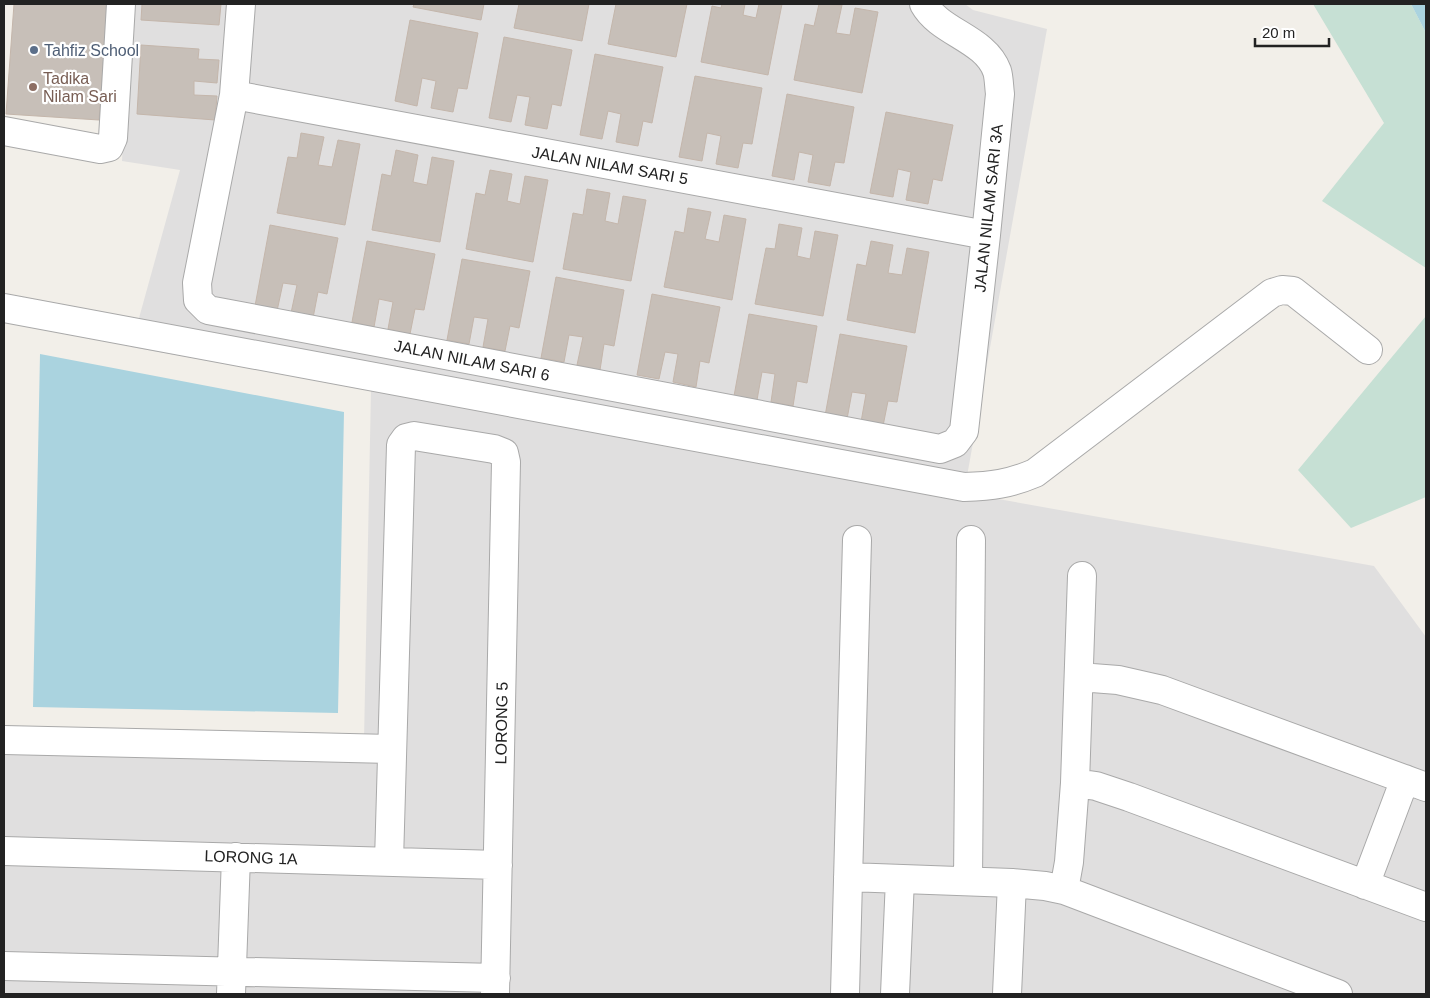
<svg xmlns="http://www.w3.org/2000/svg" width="1430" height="998" font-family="Helvetica,sans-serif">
  <rect width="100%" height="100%" fill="#f2efe9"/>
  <!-- residential -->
  <path fill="#e0dfdf" d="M130,4h835l8,6 74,19 -83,464 410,73 52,71v357h-1422v-261l360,7 7,-350 -240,-43 49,-177 -58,-9z"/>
  <!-- wetland -->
  <path fill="#c6e0d4" d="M1313,4h98l15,29v235l-104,-67 62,-78z
    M1426,316v181l-75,31 -53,-58z"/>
  <!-- water -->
  <path fill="#aad3df" d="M1411,4h15v29z
    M40,354l304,58 -6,301 -305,-6z"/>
  <!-- building -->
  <path fill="#c7bfb8" stroke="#c4b6ab" d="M14,4h94l-9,116 -93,-6z
    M142,4h79l-2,21 -78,-5z
    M414,4h70l-3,16 -68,-13z
    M519,4h70l-7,37 -68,-13z
    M616,4h71l-11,53 -68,-13z
    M722,4h23l-2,11 13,3 3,-14h23l-14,71 -67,-13 11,-56 9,2z
    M819,4l23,1 -6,28 14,2 5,-27 23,4 -16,81 -68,-13 11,-56 9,2z
    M410,20l68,13 -11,56 -9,-1 -5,24 -22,-4 5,-27 -14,-3 -5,28 -22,-5z
    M504,37l68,13 -11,56 -9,-2 -5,25 -22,-4 5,-28 -13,-2 -6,27 -22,-4z
    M141,45l58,4 -1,10 21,1 -2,23 -23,-2v14l23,1 -2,24 -78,-6z
    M595,54l68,13 -11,56 -9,-2 -5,25 -22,-4 5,-28 -13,-3 -6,28 -22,-4z
    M695,76l67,12 -10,56 -9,-1 -5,25 -22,-4 5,-28 -14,-3 -5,28 -23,-4z
    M787,94l67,13 -10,56 -9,-1 -5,24 -22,-4 5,-27 -14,-3 -5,28 -22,-4z
    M886,112l67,13 -11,56 -9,-2 -5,25 -22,-4 5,-28 -13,-3 -5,28 -23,-4z
    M301,133l23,4 -6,28 14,2 6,-27 22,4 -15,81 -68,-12 11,-56 9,1z
    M396,150l22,5 -5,27 14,3 5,-28 22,4 -14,81 -68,-12 10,-56 9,2z
    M490,170l22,4 -5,27 13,3 5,-28 23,4 -15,82 -67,-13 10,-56 9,2z
    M587,189l23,4 -5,28 13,3 5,-28 23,4 -15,81 -68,-12 10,-56 10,2z
    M688,208l23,4 -6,27 14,3 5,-27 22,4 -14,81 -68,-13 11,-56 9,2z
    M779,224l23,4 -5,28 13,3 5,-28 23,4 -15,81 -68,-12 11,-56 9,1z
    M270,225l68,13 -11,56 -9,-2 -5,26 -22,-5 6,-28 -14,-2 -6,28 -22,-5z
    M367,241l68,13 -11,56 -9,-1 -5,25 -22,-5 5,-27 -14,-3 -5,28 -22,-5z
    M871,241l22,4 -5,28 14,2 5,-27 22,4 -14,81 -68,-13 10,-56 9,2z
    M462,259l68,12 -11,57 -9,-2 -5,25 -22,-4 5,-28 -14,-2 -5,27 -22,-4z
    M556,277l68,13 -10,56 -10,-2 -4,26 -23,-5 6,-28 -14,-2 -5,27 -23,-4z
    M652,294l68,13 -11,56 -9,-2 -4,26 -23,-5 5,-28 -13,-2 -6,27 -22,-4z
    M749,314l68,12 -10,57 -10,-2 -4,25 -22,-4 4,-28 -13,-2 -5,28 -23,-4z
    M840,334l67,12 -10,56 -9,-1 -5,25 -22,-4 5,-28 -14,-2 -5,27 -22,-3z"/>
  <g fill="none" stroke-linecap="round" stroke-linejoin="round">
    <!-- minor casing -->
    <g stroke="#a9a9a9" stroke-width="30">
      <path id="minor" d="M241,4l-7,91 -37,188 1,17 10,10 732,139 15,-6 9,-12 22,-196 14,-141c-1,-7 -1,-17 -3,-23 -12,-33 -57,-38 -73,-67
        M234,95l752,140
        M4,131l96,18 9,-2 4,-9 8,-134
        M4,308l960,179c28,-1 45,-3 71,-14l237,-180 10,-3 11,1 75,59
        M1079,677l39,3 44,10 264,97
        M4,740l387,9
        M1075,783l21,3 33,11 297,110
        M4,851l494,14
        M389,861l12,-416 5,-7 8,-2 80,13 10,4 2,9 -11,532
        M848,877l164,6 33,3 19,4 274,104
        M968,881l3,-341
        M1365,885l40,-106
        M1064,890l5,-28 6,-79 7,-207
        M4,966l492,12
        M231,994l5,-137
        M845,994l12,-454
        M895,994l5,-115
        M1007,994l5,-111"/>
    </g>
    <!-- minor -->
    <use href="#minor" stroke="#fff" stroke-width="28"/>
  </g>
  <!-- markers -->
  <circle fill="#5c6f8a" stroke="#fff" stroke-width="2" cx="34" cy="50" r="5"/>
  <circle fill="#8d6e63" stroke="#fff" stroke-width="2" cx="33" cy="87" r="5"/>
  <g text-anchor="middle" stroke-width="4.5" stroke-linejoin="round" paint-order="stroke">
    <!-- service labels -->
    <g font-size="16" fill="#4e5e75" stroke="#fff" text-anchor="start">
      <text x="44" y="56">Tahfiz School</text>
    </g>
    <!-- education labels -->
    <g font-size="16" fill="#785e54" stroke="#fff" text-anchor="start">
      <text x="43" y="84">Tadika<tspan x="43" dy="18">Nilam Sari</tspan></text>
    </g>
    <!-- street labels -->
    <g font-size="16" fill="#222" stroke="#fff">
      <text transform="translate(610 165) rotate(10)" y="6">JALAN NILAM SARI 5</text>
      <text transform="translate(988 208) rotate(-84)" y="6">JALAN NILAM SARI 3A</text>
      <text transform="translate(472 360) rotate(11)" y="6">JALAN NILAM SARI 6</text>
      <text transform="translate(501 723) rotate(-89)" y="6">LORONG 5</text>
      <text transform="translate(251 857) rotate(2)" y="6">LORONG 1A</text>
    </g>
  </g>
  <!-- border -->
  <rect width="1430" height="998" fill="none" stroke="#222222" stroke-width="10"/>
  <!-- scale -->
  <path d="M1255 38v8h74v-8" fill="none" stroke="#222222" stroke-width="2.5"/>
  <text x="1262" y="38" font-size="15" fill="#222222" stroke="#ffffff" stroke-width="4" paint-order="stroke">20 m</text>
</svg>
